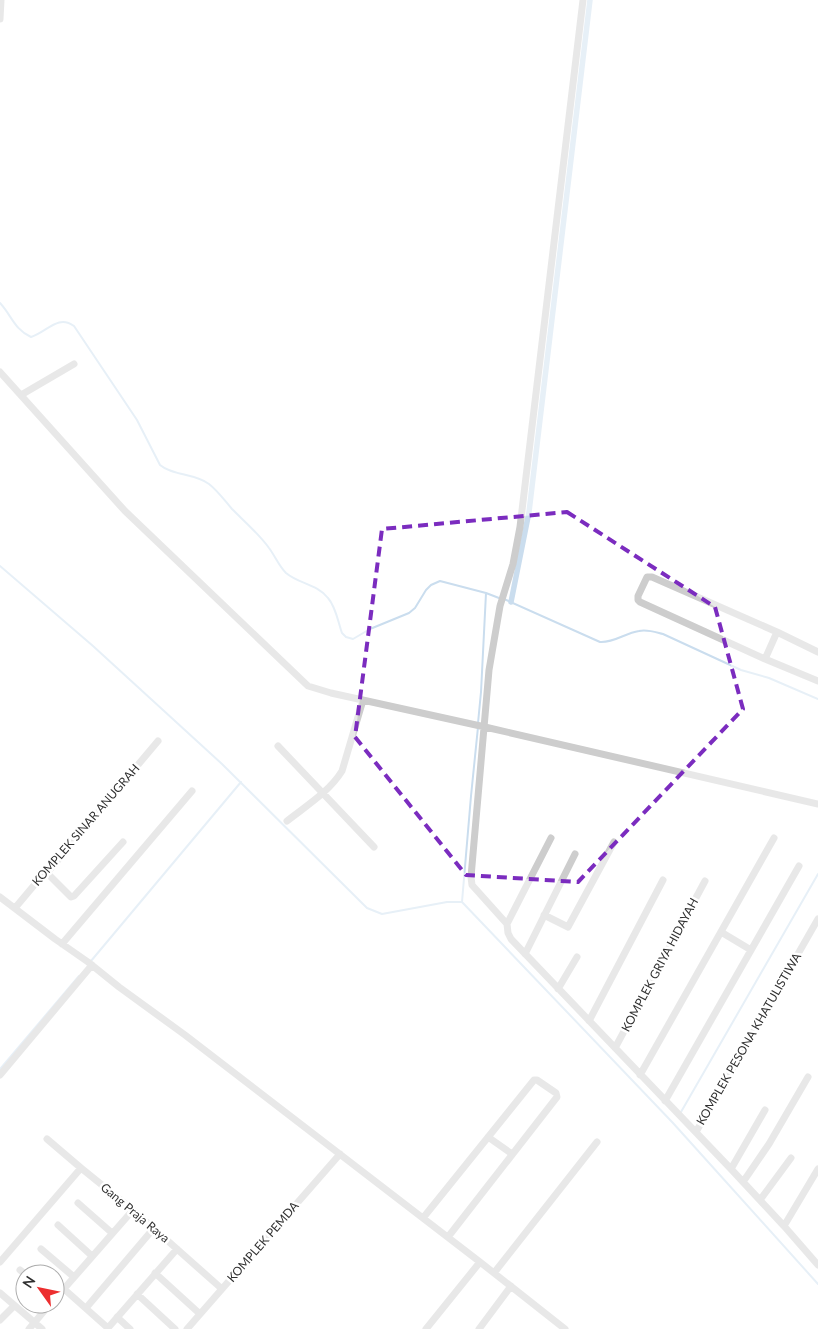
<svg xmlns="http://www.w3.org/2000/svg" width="818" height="1329" font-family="Lato,sans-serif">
  <rect width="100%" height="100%" fill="#fff"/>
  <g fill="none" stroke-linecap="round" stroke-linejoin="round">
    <!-- stream -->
    <path stroke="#caddee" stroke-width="2" d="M0,303c12,13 14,26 31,34 16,-5 27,-23 43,-11l63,94 23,45c13,11 34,8 49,19 9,7 16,17 23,25 13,13 27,25 37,39 6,8 10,18 17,25 13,11 31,11 42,25 8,9 10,24 14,35l4,4 7,2 17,-10 39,-16 6,-5 11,-18 5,-5 9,-4 46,12 13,5
      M0,566l93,80 129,118 145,144 15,6 65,-12h15
      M504,599l96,43c14,1 25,-9 39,-11 8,-2 16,1 24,3l78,36 28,8 49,21
      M478,723l3,-31 5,-99
      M478,727l-7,69 -9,106 211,221 145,161
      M91,961l150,-179
      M0,1069l79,-93
      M681,1112l137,-238"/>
    <!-- canal -->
    <path stroke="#caddee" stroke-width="5.5" d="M511,602l18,-90 61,-512"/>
    <!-- street -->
    <path stroke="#cdcdcd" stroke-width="7" d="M583,0l-63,527 -7,37 -13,42 -11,64 -18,207 1,8 35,39 1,9 3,6 220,230 53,57 34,39
      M0,19l1,-19
      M0,372l125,139 183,175 23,7 154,34 333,77
      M21,395l53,-31
      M777,632l-12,27 53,22
      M765,659l-125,-57 -2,-2v-4l9,-19h5l125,55 41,20
      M278,746l96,101
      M287,821c19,-15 42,-29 55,-50l21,-71
      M47,873l24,24 3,-1 49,-54
      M0,897l55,42 33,23 31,25 66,48 295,227 85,67
      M15,908l26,-31 6,-4 111,-132
      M544,915l24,12 46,-85
      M507,924l44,-86
      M721,932l30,18
      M62,944l130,-153
      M525,954l50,-100
      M558,989l19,-32
      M589,1021l74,-141
      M615,1048l90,-167
      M0,1075l92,-110
      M640,1075l134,-237
      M665,1101l134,-235
      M696,1132l122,-213
      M488,1137l24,17
      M47,1139l34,29 52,42 89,79
      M731,1169l34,-59
      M743,1182l26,-38 39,-67
      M760,1200l31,-42
      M78,1203l34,30
      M423,1218l111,-138h3l19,13 1,4 -109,140
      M58,1225l34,31
      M784,1226l34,-57
      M41,1249l33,28
      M0,1262l81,-94
      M20,1270l5,4
      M155,1273l45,41
      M494,1273l103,-131
      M64,1289l44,39
      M0,1293l42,36
      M137,1294l38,35
      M55,1299l78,-89
      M86,1308l68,-80
      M117,1317l13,12
      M0,1320l14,-14
      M29,1329l21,-25
      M107,1329l70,-80
      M187,1329l153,-175
      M426,1329l54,-67
      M479,1329l32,-43"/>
  </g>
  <!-- marked area -->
  <path d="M0 0H818V1329H0ZM567,512l148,95 28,102 -165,173 -112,-7 -111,-138 27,-208z" fill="#fff" fill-opacity=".55" fill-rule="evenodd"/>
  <path fill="none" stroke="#7b2cbf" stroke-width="4" stroke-dasharray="10 6" stroke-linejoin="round" d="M567,512l148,95 28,102 -165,173 -112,-7 -111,-138 27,-208z"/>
  <g text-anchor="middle" stroke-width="5" stroke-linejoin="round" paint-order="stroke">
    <!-- street labels -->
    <g font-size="12" fill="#303030" stroke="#fff">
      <text transform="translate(86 825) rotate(-49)" y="4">KOMPLEK SINAR ANUGRAH</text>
      <text transform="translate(660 965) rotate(-62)" y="4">KOMPLEK GRIYA HIDAYAH</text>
      <text transform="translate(749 1039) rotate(-60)" y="4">KOMPLEK PESONA KHATULISTIWA</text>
      <text transform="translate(135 1213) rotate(40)" y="4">Gang Praja Raya</text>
      <text transform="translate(263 1242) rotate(-49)" y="4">KOMPLEK PEMDA</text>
    </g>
  </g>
  <!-- north arrow -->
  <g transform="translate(40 1289) rotate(303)"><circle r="24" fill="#ffffff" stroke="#acacac"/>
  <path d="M0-4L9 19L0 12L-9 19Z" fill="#ec2e2f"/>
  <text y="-8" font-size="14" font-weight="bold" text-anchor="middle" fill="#303030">N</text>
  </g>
</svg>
